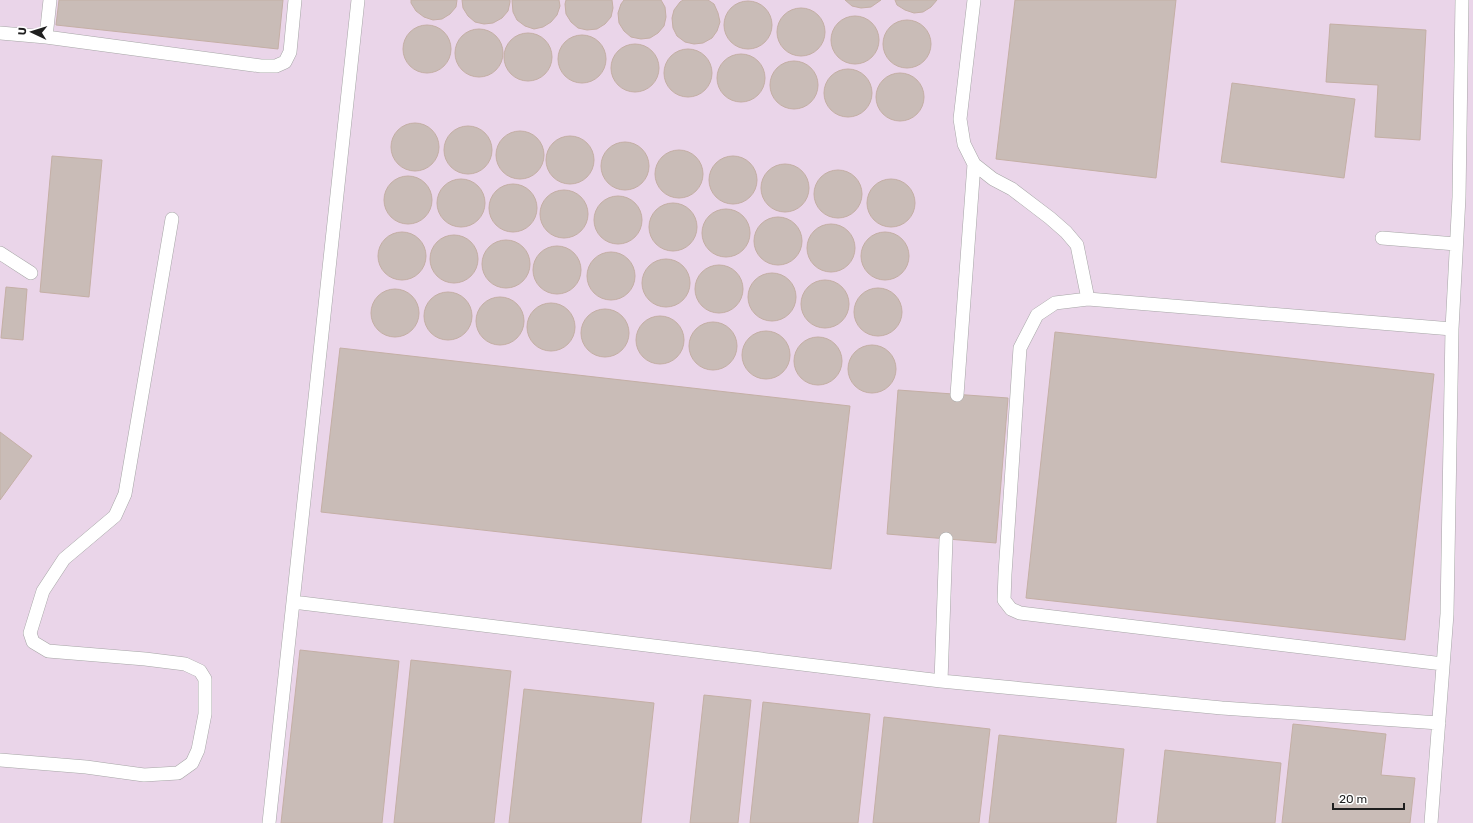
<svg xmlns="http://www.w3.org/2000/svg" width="1473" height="823" font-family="Rubik,sans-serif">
  <rect width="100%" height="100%" fill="#f1ebe4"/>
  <!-- industrial -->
  <path fill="#ead5e9" d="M0,0h1473v823h-1473z"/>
  <!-- building -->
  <path fill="#c9bcb7" stroke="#c4afa5" d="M59,0h224l-5,49 -222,-24z
    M411,0h46l-1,7 -6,7 -8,5 -9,1 -9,-3 -8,-6 -5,-8z
    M462,0h48v2l-2,9 -6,7 -9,5 -9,1 -9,-2 -7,-6 -5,-8z
    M512,0h47l1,6 -3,9 -6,7 -8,5 -9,2 -9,-3 -8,-6 -4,-8z
    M566,0h46l1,8 -2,9 -6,7 -8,5 -10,1 -9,-2 -7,-6 -5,-8 -1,-10z
    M624,0h37l4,7 1,10 -2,9 -6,7 -8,5 -9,1 -10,-2 -7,-6 -5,-8 -1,-10 3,-9z
    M683,0h25l6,4 4,9 2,9 -3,9 -5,7 -9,5 -9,1 -9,-2 -8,-6 -4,-8 -1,-10 2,-8 6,-8z
    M845,0h36l-10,7 -10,1 -9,-2z
    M895,0h42l-6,7 -8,5 -9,1 -9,-3 -8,-5z
    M1015,0h161l-20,178 -160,-19z
    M724 25a24 24 0 1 1 48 0a24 24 0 1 1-48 0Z
    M777 32a24 24 0 1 1 48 0a24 24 0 1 1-48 0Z
    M831 40a24 24 0 1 1 48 0a24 24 0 1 1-48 0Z
    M883 44a24 24 0 1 1 48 0a24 24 0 1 1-48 0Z
    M1330,24l96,6 -6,110 -45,-3 3,-52 -52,-3z
    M403 49a24 24 0 1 1 48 0a24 24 0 1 1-48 0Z
    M455 53a24 24 0 1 1 48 0a24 24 0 1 1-48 0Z
    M504 57a24 24 0 1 1 48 0a24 24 0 1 1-48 0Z
    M558 59a24 24 0 1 1 48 0a24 24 0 1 1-48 0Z
    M611 68a24 24 0 1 1 48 0a24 24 0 1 1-48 0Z
    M664 73a24 24 0 1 1 48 0a24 24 0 1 1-48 0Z
    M717 78a24 24 0 1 1 48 0a24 24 0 1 1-48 0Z
    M770 85a24 24 0 1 1 48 0a24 24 0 1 1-48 0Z
    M824 93a24 24 0 1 1 48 0a24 24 0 1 1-48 0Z
    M876 97a24 24 0 1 1 48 0a24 24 0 1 1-48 0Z
    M1232,83l123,16 -11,79 -123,-16z
    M391 147a24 24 0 1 1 48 0a24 24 0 1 1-48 0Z
    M444 150a24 24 0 1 1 48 0a24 24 0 1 1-48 0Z
    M496 155a24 24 0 1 1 48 0a24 24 0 1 1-48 0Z
    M546 160a24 24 0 1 1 48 0a24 24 0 1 1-48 0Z
    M601 166a24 24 0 1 1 48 0a24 24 0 1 1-48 0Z
    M655 174a24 24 0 1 1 48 0a24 24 0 1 1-48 0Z
    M52,156l50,4 -13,137 -49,-5z
    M709 180a24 24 0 1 1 48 0a24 24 0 1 1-48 0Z
    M761 188a24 24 0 1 1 48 0a24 24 0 1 1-48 0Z
    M814 194a24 24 0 1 1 48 0a24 24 0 1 1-48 0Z
    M384 200a24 24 0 1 1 48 0a24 24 0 1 1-48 0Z
    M867 203a24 24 0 1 1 48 0a24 24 0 1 1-48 0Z
    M437 203a24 24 0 1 1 48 0a24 24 0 1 1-48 0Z
    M489 208a24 24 0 1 1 48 0a24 24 0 1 1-48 0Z
    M540 214a24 24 0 1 1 48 0a24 24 0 1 1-48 0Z
    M594 220a24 24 0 1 1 48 0a24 24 0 1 1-48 0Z
    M649 227a24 24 0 1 1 48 0a24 24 0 1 1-48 0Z
    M702 233a24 24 0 1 1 48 0a24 24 0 1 1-48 0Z
    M754 241a24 24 0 1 1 48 0a24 24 0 1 1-48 0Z
    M807 248a24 24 0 1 1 48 0a24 24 0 1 1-48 0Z
    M861 256a24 24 0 1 1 48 0a24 24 0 1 1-48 0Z
    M378 256a24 24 0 1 1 48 0a24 24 0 1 1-48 0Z
    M430 259a24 24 0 1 1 48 0a24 24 0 1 1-48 0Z
    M482 264a24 24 0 1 1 48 0a24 24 0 1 1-48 0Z
    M533 270a24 24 0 1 1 48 0a24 24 0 1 1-48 0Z
    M587 276a24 24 0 1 1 48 0a24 24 0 1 1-48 0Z
    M642 283a24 24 0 1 1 48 0a24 24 0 1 1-48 0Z
    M695 289a24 24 0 1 1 48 0a24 24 0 1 1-48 0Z
    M748 297a24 24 0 1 1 48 0a24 24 0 1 1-48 0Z
    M801 304a24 24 0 1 1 48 0a24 24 0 1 1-48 0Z
    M6,287l21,2 -4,51 -22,-2z
    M854 312a24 24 0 1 1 48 0a24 24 0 1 1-48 0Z
    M371 313a24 24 0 1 1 48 0a24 24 0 1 1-48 0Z
    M424 316a24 24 0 1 1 48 0a24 24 0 1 1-48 0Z
    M476 321a24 24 0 1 1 48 0a24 24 0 1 1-48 0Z
    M527 327a24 24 0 1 1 48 0a24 24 0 1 1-48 0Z
    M581 333a24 24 0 1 1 48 0a24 24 0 1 1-48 0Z
    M636 340a24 24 0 1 1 48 0a24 24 0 1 1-48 0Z
    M689 346a24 24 0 1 1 48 0a24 24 0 1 1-48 0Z
    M742 355a24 24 0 1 1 48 0a24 24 0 1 1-48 0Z
    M1055,332l379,42 -29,266 -379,-42z
    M794 361a24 24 0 1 1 48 0a24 24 0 1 1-48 0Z
    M848 369a24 24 0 1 1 48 0a24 24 0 1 1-48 0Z
    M340,348l510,58 -19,163 -510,-57z
    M898,390l110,8 -12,145 -109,-9z
    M0,432l32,24 -32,44z
    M300,650l99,11 -17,162h-101z
    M411,660l100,11 -17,152h-100z
    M524,689l130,14 -13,120h-132z
    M704,695l47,5 -13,123h-48z
    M763,702l107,12 -12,109h-108z
    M884,717l106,12 -11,94h-106z
    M1293,724l93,10 -5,41 34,3 -5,45h-128z
    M999,735l125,14 -8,74h-127z
    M1165,750l116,13 -6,60h-118z"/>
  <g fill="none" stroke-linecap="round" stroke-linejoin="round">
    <!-- service casing -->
    <g stroke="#a6a6a6" stroke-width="14">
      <path id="service" d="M358,0l-65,602 648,79 281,27 217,15
        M974,0l-14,119 4,25 10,20 19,15 19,10 38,29 16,14 11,13 11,54
        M0,33l46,4 215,29h15l9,-4 5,-10 5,-52
        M46,37l4,-37
        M1382,238l74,6
        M0,253l31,20
        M957,395l17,-231
        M1443,664l-423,-51 -9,-4 -7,-9 1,-26 15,-226 17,-33 18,-12 33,-4 364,30
        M941,681l5,-142
        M0,760l86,7 58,8 34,-2 14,-10 6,-13 7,-36v-35l-5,-8 -15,-7 -40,-5 -97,-8 -15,-9 -3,-9 13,-42 21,-32 51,-43 10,-22 47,-275
        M269,823l24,-221
        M1431,823l16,-209 5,-285 7,-132 3,-197"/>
    </g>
    <!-- service -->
    <use href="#service" stroke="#fff" stroke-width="13"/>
  </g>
  <!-- north arrow -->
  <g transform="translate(32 32) rotate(274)" stroke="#ffffff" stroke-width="3" paint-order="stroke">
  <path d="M0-3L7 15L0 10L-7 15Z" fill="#1f1f1f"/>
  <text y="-6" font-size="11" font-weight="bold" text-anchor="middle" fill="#1f1f1f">U</text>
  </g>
  <!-- scale -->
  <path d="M1333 803v6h71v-6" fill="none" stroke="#1f1f1f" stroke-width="2"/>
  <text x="1339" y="803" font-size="12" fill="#1f1f1f" stroke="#ffffff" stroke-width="3" paint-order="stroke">20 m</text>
</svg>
